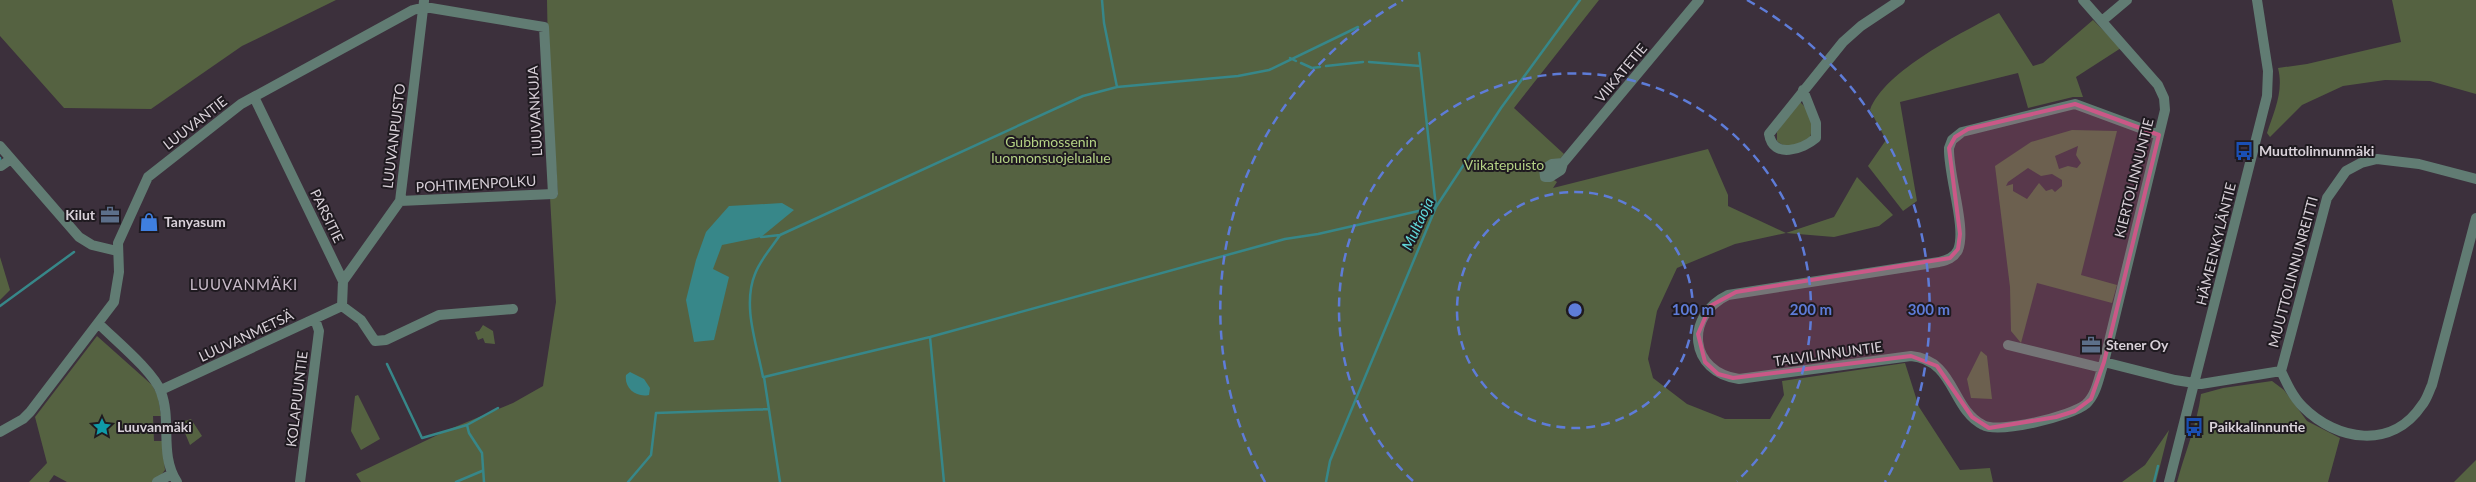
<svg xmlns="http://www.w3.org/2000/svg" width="2476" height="482" font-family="Lato,sans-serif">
  <rect width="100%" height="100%" fill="#3c303c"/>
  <!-- green -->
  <path fill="#556241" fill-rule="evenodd" d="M0,0h336l-94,46 -91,63 -87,-1 -64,-72z
    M547,0h1052l-85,108 50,46 -5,6 -5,20 3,2 -4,6 155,-39 20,46v11l58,27 48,-16 23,-40 36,38 -14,11 -45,11 -48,-4 -51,11 -58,24 -20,43 -9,48 5,19 34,26 38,15h45l14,-24 -2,-14 123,-18 14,44 41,63 30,-2 3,14h-1632l-5,-8 94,-45 63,-26 30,-17 13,-84 -6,-105 8,-1 -10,-142z
    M2392,0h84v94l-46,-13 -45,-1 -42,6 -41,19 -32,32 -3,-4c7,-21 17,-42 11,-65l29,-4 94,-22z
    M1999,13l34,53 10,-3 50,-43 28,28 -45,29 7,20h-10l-45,11 -10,-35 -118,29 17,99 -14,10 -35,-45 18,-26 -16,-30c14,-39 93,-78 129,-97z
    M1799,101c13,12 15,20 11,37 -10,6 -22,13 -33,3v-9z
    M2072,130l45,1 -36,144 36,10 -5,18 -75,-20 -16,60 -10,-12 -1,-44 -15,-121 36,-24zM2078,146l-2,9 5,8 -4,5 -9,-2 -9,3 -4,-13zM2028,168l13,8 11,-2 10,6v6l-7,6 -3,-3 -6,2 -7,-8 -12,16 -14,-8v-7l-7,2 2,-4z
    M0,257l10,33 -10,10z
    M483,325l10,6 2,13 -10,-1 -2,-5 -5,2 -3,-8 4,-1z
    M97,336l55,49 6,11 3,20h-8l1,25h8l3,29 -6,8 -7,4h-85l-13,-7 -5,7h-20l18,-19 -12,-46z
    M1981,351l6,5 5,43 -21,-1 -4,-19z
    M2272,381l12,9 23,31 33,17 -12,44h-151c8,-30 20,-57 24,-88l22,-6z
    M358,395l22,44 -19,11 -10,-19 4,-35z
    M191,419l11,17 -12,9 -8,-19v-4z
    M2169,430l-13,52h-34l23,-17z
    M2476,460v22h-22z"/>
  <!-- water -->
  <path fill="#378789" d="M782,203l12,7 -33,27 -39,8 -9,24 16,8 -15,63 -20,2 -8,-42 10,-40 10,-28 23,-26z
    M630,372l14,7 6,9 -1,7c-13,3 -25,-7 -23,-20z"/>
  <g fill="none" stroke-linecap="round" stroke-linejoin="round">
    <!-- stream -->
    <path stroke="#378789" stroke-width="2.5" d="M1102,0l2,23 13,64
      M1290,58l6,3
      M1369,62l51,4
      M1301,63l11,5 8,-1
      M1326,66l37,-4
      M0,158v2
      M761,237l19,-2 303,-139 34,-9 121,-11 31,-6 89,-43
      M0,306l74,-54
      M930,337l14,145
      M387,364l35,74 45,-13
      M763,377c-6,-32 -21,-71 -8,-103 5,-14 17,-27 25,-39
      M456,482l26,-11
      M484,482l-2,-29 -13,-20 -2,-8 31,-17
      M628,482l23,-27 5,-42 113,-4
      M780,482l-16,-105 166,-40 355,-98 33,-5 118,-27 -17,-154
      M1326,482l4,-21 106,-254 65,-99 79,-108
      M2154,482l4,-16"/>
    <!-- minor -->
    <path stroke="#617c73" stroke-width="10" d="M2083,0l75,85 6,13 1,12 -61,252c-5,14 -7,32 -18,42 -14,12 -87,30 -103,21 -32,-16 -28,-65 -72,-69l-172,23c-50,-7 -55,-63 -11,-84l211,-33c8,-2 15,-4 19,-12 9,-22 -10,-75 -9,-102l3,-8 10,-8 113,-28 84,31
      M2102,21l25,-21
      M1803,90l13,33v15c-13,11 -43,22 -47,-4l74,-92 18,-16 39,-26
      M254,97l89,184 -1,25 19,14 14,21 11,-1 53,-25 74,-6
      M0,146l79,91 13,8 25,6
      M1563,163l-11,1 -8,5 1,8h5l11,-7 2,-7 136,-163
      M1,166l10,-7
      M343,281l57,-80 24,-200
      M99,324c16,16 55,48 62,68 11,29 -2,63 16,90
      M2008,345l94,23
      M2104,362l71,18 26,4 80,-13c6,13 12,26 22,36 34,34 89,43 119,-2 5,-6 7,-14 10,-20l44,-167
      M2281,371l46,-173 19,-27 15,-8 16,-4 42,5 57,15
      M161,390l181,-84
      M0,432l23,-13 7,-7 84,-110 5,-30 -1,-29 30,-66 93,-73 172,-94 12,-3 119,20 9,167 -153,7
      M157,482l15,-8
      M300,482l19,-151 -4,-12
      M2169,482l98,-386 1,-25 -11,-71"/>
  </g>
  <!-- marked area -->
  <path fill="#ca5887" fill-opacity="0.2" stroke="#ca5887" stroke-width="4" stroke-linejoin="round" d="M2075,104l84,31 -55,227 -13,37 -16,12 -19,6 -67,11 -17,-11 -35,-51 -26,-10 -178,22 -15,-4 -13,-12 -7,-28 12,-28 26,-14 214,-34 8,-9 2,-15 -11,-86 6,-11 13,-8z"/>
  <!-- distance rings -->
  <g fill="none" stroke="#5e7cd8" stroke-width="2.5" stroke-dasharray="9 6">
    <circle cx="1575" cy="310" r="118"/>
    <path d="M1413 481A236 236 0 1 1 1737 481"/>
    <path d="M1265 482A354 354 0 0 1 1403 0M1747 0A354 354 0 0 1 1885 482"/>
  </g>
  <!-- icons -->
  <defs>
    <g id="bus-bare" transform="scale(1.5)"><path d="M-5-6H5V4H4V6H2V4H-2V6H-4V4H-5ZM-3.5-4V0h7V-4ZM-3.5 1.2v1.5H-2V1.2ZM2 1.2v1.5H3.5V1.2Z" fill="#1a4fb4" stroke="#1f1a20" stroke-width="2.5" paint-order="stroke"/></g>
    <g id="office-bare" transform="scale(1.5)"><path d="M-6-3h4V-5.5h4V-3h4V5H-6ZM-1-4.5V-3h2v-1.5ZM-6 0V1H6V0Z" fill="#5c6f8a" stroke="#1f1a20" stroke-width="2.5" paint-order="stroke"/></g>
    <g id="shop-bare" transform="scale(1.5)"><path d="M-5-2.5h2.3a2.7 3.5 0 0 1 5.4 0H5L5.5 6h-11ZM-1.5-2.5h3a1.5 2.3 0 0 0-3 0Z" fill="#3f7fe0" stroke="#1f1a20" stroke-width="2.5" paint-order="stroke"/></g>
    <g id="sight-bare" transform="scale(1.5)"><path d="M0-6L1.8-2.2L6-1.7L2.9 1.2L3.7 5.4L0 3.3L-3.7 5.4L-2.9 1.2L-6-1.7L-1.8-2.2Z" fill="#0f9aa8" stroke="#1f1a20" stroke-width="2.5" paint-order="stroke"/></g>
  </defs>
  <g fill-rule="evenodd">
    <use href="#bus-bare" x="2244" y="151"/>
    <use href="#office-bare" x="110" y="215"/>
    <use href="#shop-bare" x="149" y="222"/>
    <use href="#office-bare" x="2091" y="345"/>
    <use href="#sight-bare" x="102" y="427"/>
    <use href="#bus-bare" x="2194" y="427"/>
  </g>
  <g text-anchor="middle" stroke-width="4" stroke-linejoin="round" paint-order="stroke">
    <!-- street labels -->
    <g font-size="14" fill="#d8d0d8" stroke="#1f1a20">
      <text transform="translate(1621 73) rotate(-50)" y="5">VIIKATETIE</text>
      <text transform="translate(535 111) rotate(-93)" y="5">LUUVANKUJA</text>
      <text transform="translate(195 123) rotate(-38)" y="5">LUUVANTIE</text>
      <text transform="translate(394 136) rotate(-83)" y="5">LUUVANPUISTO</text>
      <text transform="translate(2134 178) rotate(-76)" y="5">KIERTOLINNUNTIE</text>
      <text transform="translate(476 184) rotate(-3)" y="5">POHTIMENPOLKU</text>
      <text transform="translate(327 216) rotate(64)" y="5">PARSITIE</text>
      <text transform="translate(2216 244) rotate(-76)" y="5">HÄMEENKYLÄNTIE</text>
      <text transform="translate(2293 272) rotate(-75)" y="5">MUUTTOLINNUNREITTI</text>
      <text transform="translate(246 336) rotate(-25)" y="5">LUUVANMETSÄ</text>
      <text transform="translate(1828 354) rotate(-8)" y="5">TALVILINNUNTIE</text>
      <text transform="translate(297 399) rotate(-83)" y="5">KOLAPUUNTIE</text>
    </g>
    <!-- park labels -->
    <g font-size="14" fill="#b5d385" stroke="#1f1a20">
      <text x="1051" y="147">Gubbmossenin<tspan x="1051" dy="16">luonnonsuojelualue</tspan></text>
      <text x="1504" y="170">Viikatepuisto</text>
    </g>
    <!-- poi labels -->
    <g font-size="14" font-weight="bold" fill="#d8d0d8" stroke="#1f1a20" text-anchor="start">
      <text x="2259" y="156">Muuttolinnunmäki</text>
      <text x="95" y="220" text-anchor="end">Kilut</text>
      <text x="164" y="227">Tanyasum</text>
      <text x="2106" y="350">Stener Oy</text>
      <text x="117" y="432">Luuvanmäki</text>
      <text x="2209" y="432">Paikkalinnuntie</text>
    </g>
    <!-- water labels -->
    <g font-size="15" font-style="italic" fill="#61d8da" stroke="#1f1a20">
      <text transform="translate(1418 224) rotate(-65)" y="5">Multaoja</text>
    </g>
    <!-- neighbourhood labels -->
    <g font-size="15" letter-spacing="1" fill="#c9bbc9" stroke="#1f1a20">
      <text x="244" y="290">LUUVANMÄKI</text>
    </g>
  </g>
  <circle cx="1575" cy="310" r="8" fill="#5e7cd8" stroke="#1f1a20" stroke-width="2.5"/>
  <g font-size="15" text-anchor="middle" font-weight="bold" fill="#5e7cd8" stroke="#1f1a20" stroke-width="4" stroke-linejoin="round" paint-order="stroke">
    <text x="1693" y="315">100 m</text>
    <text x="1811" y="315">200 m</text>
    <text x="1929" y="315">300 m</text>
  </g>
</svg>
